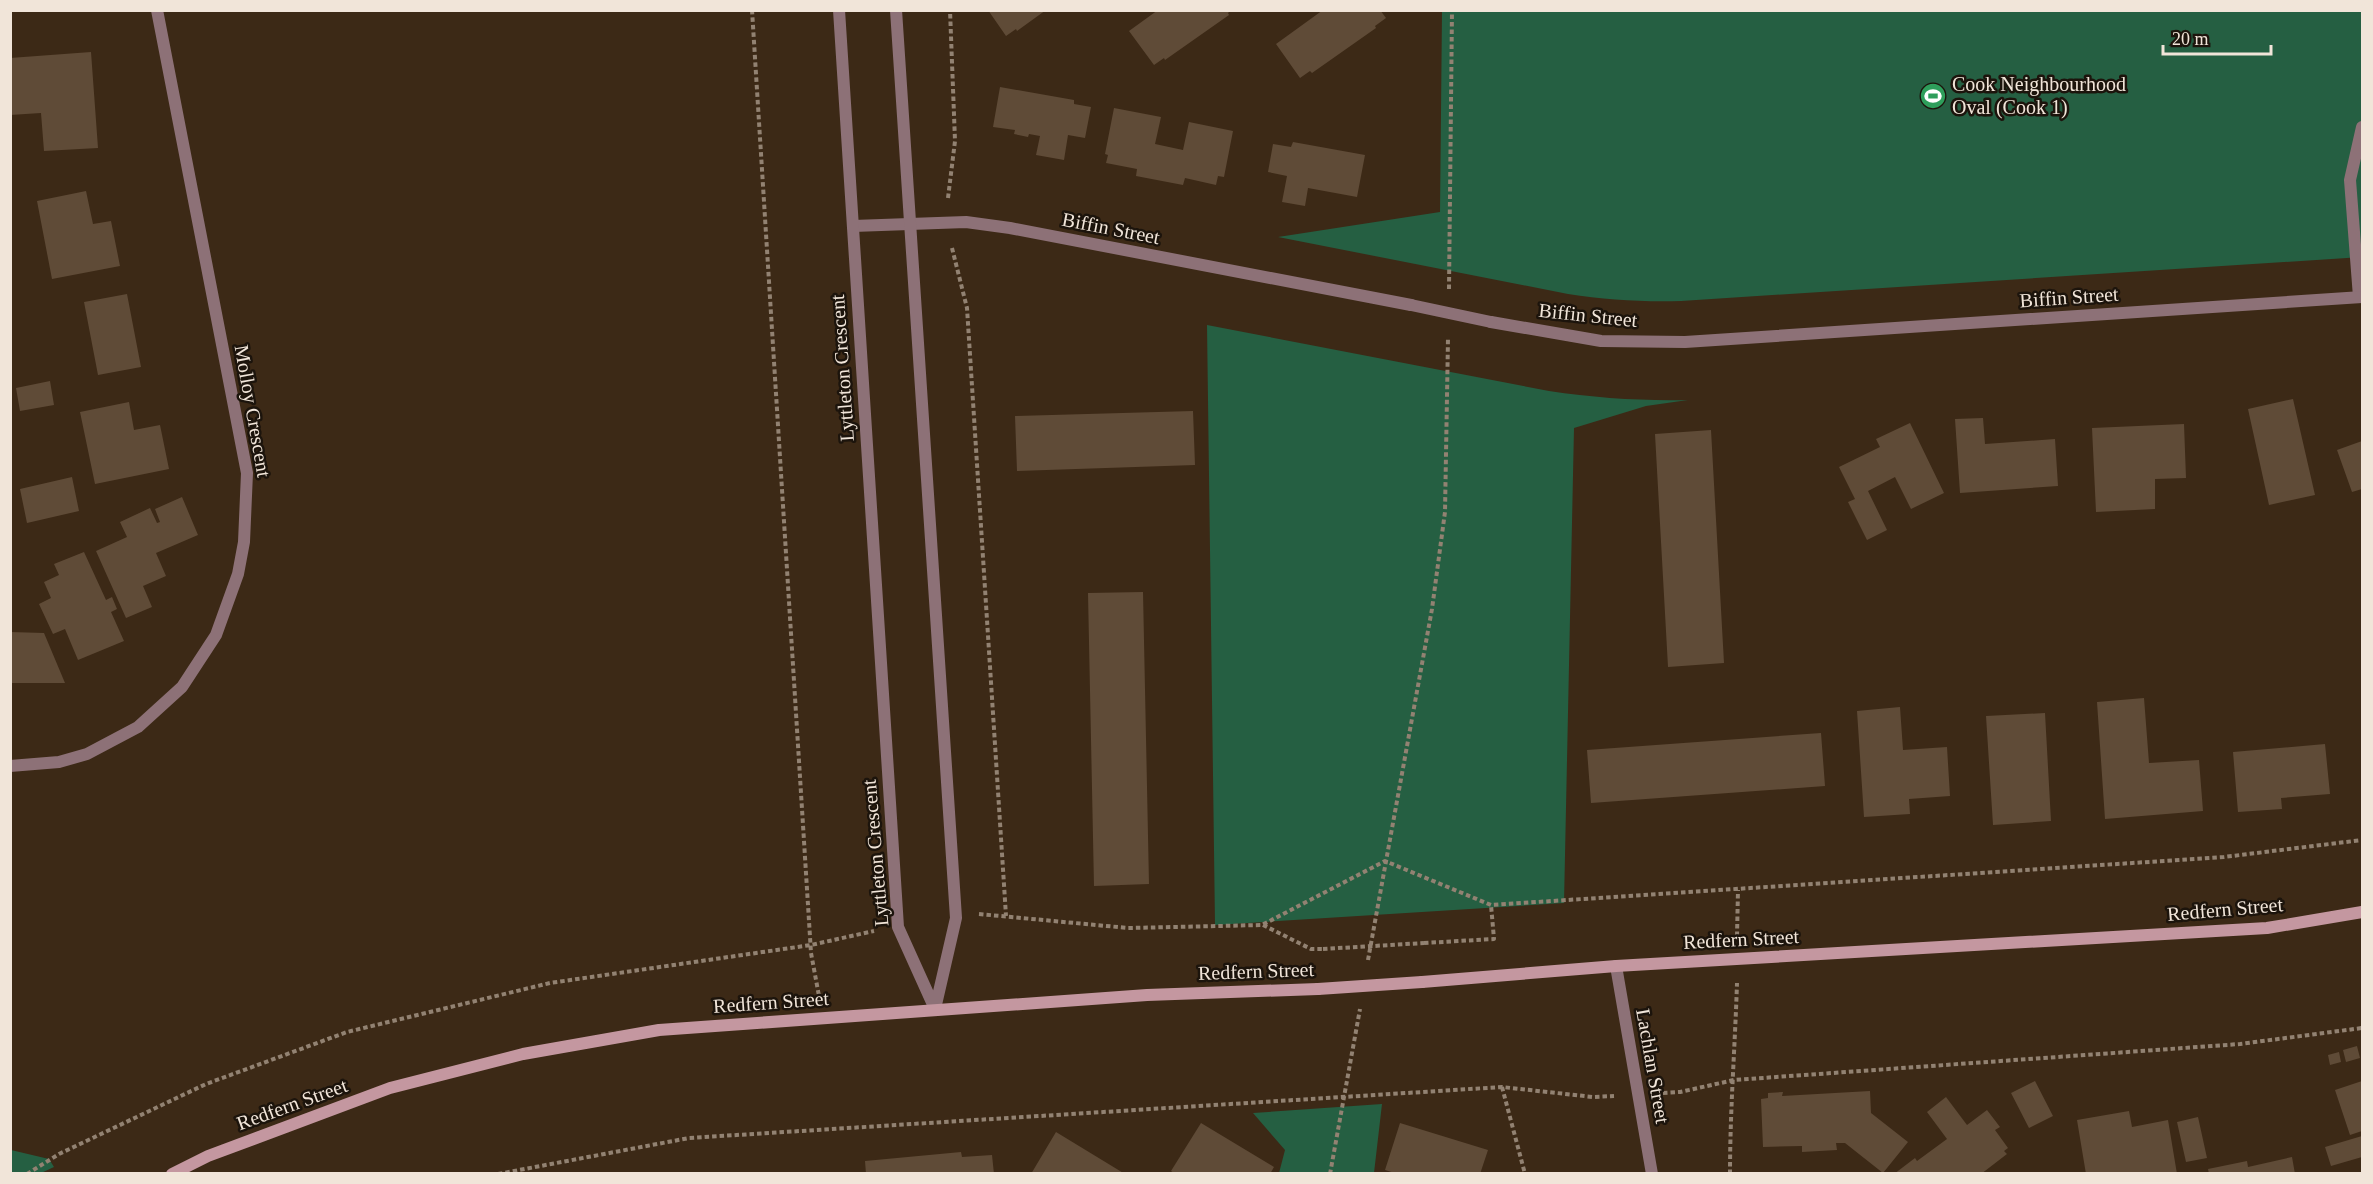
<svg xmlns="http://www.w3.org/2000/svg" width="2373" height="1184" font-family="'Times New Roman',serif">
  <rect width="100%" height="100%" fill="#3c2916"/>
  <!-- green -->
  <path fill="#255f42" d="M1442,11h920v246l-681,44c-38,1 -75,-1 -113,-7l-290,-57 162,-25z
    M1207,325l342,66c47,7 92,10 139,9l-42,6 -72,22 -10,475 -349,22z
    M1382,1104l-8,69h-95l6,-23 -32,-37z
    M11,1150l38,9 5,8 -13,6h-30z"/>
  <!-- building -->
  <path fill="#5f4b37" d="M988,10h58l-29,21 -1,-2 -10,7z
    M1158,10h73l-3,3 1,2 -64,45 -1,-2 -10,7 -25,-34z
    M1323,10h57l6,8 -11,8 1,2 -64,45 -2,-2 -10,7 -24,-34z
    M91,52l7,96 -54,3 -3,-38 -31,2v-57z
    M1000,87l74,13v4l17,3 -6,31 -17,-3 -4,25 -28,-5 4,-19 -11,-2 -1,3 -14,-3 1,-4 -22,-3z
    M1114,108l47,9 -6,27 28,6 6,-28 44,9 -9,46 -6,-1 -2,9 -31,-7 -2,7 -47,-9 1,-7 -31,-6 2,-8 -3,-1z
    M1293,142l72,13 -8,42 -49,-9 -3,18 -23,-4 5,-26 -19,-4 5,-28 18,3z
    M86,191l7,33 18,-3 9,45 -68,13 -15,-78z
    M127,294l14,73 -43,8 -14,-73z
    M50,381l4,24 -34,6 -4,-23z
    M2293,399l22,96 -46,10 -21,-96z
    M129,402l5,28 26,-5 9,44 -74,15 -15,-72z
    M1193,411l2,54 -178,6 -2,-55z
    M1983,418l2,26 70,-5 3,47 -98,7 -5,-74z
    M1910,423l34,70 -33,16 -16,-32 -27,14 19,39 -20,10 -19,-38 7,-3 -16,-32 41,-20 -4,-8z
    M2184,424l2,54 -31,1v30l-59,3 -4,-84z
    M1711,430l13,233 -56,4 -13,-233z
    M2362,441v48l-10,3 -15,-42z
    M72,477l7,34 -52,12 -7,-34z
    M182,497l16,38 -42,18 10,23 -23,10 9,21 -26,11 -30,-67 31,-14 -7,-15 30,-14 7,15 3,-1 -5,-13z
    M84,552l22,48 6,-3 5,12 -6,3 13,29 -46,19 -13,-31 -12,5 -14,-30 12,-6 -7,-16 15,-7 -5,-11z
    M1143,592l6,292 -55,2 -6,-293z
    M10,632l34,1 21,50h-55z
    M2144,698l5,65 50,-3 4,51 -98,8 -8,-117z
    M1900,707l3,43 44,-3 3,49 -41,3 1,15 -46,3 -7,-106z
    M2045,713l6,108 -58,4 -7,-109z
    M1821,733l4,53 -234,17 -4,-53z
    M2325,744l5,50 -49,4 1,11 -44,3 -5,-60z
    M2357,1046l3,12 -14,4 -3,-12z
    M2339,1052l2,10 -11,3 -2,-10z
    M2035,1081l18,35 -24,12 -18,-35z
    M2362,1081v50l-12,4 -15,-45z
    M1870,1091l1,22 37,29 -25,31 -38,-30h-9l1,7 -35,2v-6l-39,1 -2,-48 7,-1v-5l15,-1 -1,4z
    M1946,1097l21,28 20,-15 13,17 -5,3 13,18 -4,3 3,3 -26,20h-87l21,-16 2,3 30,-22 -20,-27z
    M2129,1111l3,16 36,-7 9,54h-91l-9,-54z
    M2198,1117l9,41 -21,4 -9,-40z
    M1201,1123l73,44 -4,7h-95l-4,-3z
    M1400,1123l88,27 -8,24h-82l-13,-4z
    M1056,1132l69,42h-94z
    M2362,1136v21l-31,9 -6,-19z
    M961,1152l1,5 30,-2 2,19h-128l-1,-13z
    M2292,1157l3,17h-86l-1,-5 39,-8 1,6z"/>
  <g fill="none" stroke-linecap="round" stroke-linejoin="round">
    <!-- path -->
    <path stroke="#928272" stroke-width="4" stroke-dasharray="4.5 3" stroke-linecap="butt" d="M752,10l59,943 8,43
      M948,198l7,-57 -5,-131
      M952,248l15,60 39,608
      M1449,289l3,-279
      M979,914l149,14 134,-3 123,-64 106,44 733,-48 138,-17
      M1263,925l48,24h12
      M1737,936l1,-46
      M1424,943l70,-4 -3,-34
      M1368,960l64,-351 13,-97 3,-174
      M1502,1087l23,87
      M1663,1093l17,-1 54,-12 506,-36 122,-16
      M27,1174l32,-20 147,-70 141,-52 203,-49 261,-38 63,-14
      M498,1174l191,-36 813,-51 91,10 21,-1
      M1330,1174l30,-165
      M1730,1174c0,-64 5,-127 7,-191"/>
    <!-- service -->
    <path stroke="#8d7177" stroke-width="12" d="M2359,297l-9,-117 12,-53"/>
    <!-- minor -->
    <path stroke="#8d7177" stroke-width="12" d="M853,226l113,-4 44,6 401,77
      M1491,322l110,19 84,1 677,-45
      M10,766l49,-4 28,-8 51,-27 44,-40 34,-52 22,-61 6,-32 3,-69 -90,-463"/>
    <!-- tertiary -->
    <path stroke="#8d7177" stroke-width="12" d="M839,10l59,917 37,82
      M896,10l60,908 -21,91
      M1616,966l36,208"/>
    <!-- secondary -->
    <path stroke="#c497a0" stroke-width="12" d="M1422,982l194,-16 651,-38 95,-16
      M172,1174l36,-18 182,-68 133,-34 136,-24 488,-35 171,-6"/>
    <!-- path-bridge -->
    <path stroke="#928272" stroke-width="4" stroke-dasharray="4.5 3" stroke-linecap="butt" d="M1323,949l101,-6"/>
    <!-- minor-bridge -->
    <path stroke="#8d7177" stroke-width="12" d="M1411,305l80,17"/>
    <!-- secondary-bridge -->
    <path stroke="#c497a0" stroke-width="12" d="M1318,989l104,-7"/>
  </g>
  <!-- icons -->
  <defs>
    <g id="stadium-disc" transform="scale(1.35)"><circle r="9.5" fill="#2e9e5b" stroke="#1c140c"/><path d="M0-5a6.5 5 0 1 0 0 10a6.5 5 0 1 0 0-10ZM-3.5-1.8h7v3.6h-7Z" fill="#fff"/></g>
  </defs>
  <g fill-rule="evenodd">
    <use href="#stadium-disc" x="1933" y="96"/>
  </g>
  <g text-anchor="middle" stroke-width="5" stroke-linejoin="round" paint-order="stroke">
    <!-- poi labels -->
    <g font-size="20" fill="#f1e5d9" stroke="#1c140c" text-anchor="start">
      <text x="1952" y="91">Cook Neighbourhood<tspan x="1952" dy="23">Oval (Cook 1)</tspan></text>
    </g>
    <!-- street labels -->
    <g font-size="20" fill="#f1e5d9" stroke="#1c140c">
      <text transform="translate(1111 228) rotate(11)" y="7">Biffin Street</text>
      <text transform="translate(2069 297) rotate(-4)" y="7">Biffin Street</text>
      <text transform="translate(1588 315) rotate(6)" y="7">Biffin Street</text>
      <text transform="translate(842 368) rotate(-94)" y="7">Lyttleton Crescent</text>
      <text transform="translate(253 411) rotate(80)" y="7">Molloy Crescent</text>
      <text transform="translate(875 853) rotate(-95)" y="7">Lyttleton Crescent</text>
      <text transform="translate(2225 909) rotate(-5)" y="7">Redfern Street</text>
      <text transform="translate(1741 939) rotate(-3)" y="7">Redfern Street</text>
      <text transform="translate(1256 971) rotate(-2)" y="7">Redfern Street</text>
      <text transform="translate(771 1002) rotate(-4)" y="7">Redfern Street</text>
      <text transform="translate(1653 1066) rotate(80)" y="7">Lachlan Street</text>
      <text transform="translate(292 1104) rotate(-20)" y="7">Redfern Street</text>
    </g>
  </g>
  <!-- border -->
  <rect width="2373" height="1184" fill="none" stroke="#f1e5d9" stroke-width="24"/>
  <!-- scale -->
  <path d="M2163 45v9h108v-9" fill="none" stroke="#f1e5d9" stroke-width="3"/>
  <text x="2172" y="45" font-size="18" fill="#f1e5d9" stroke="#1c140c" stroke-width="4.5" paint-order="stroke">20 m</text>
</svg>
